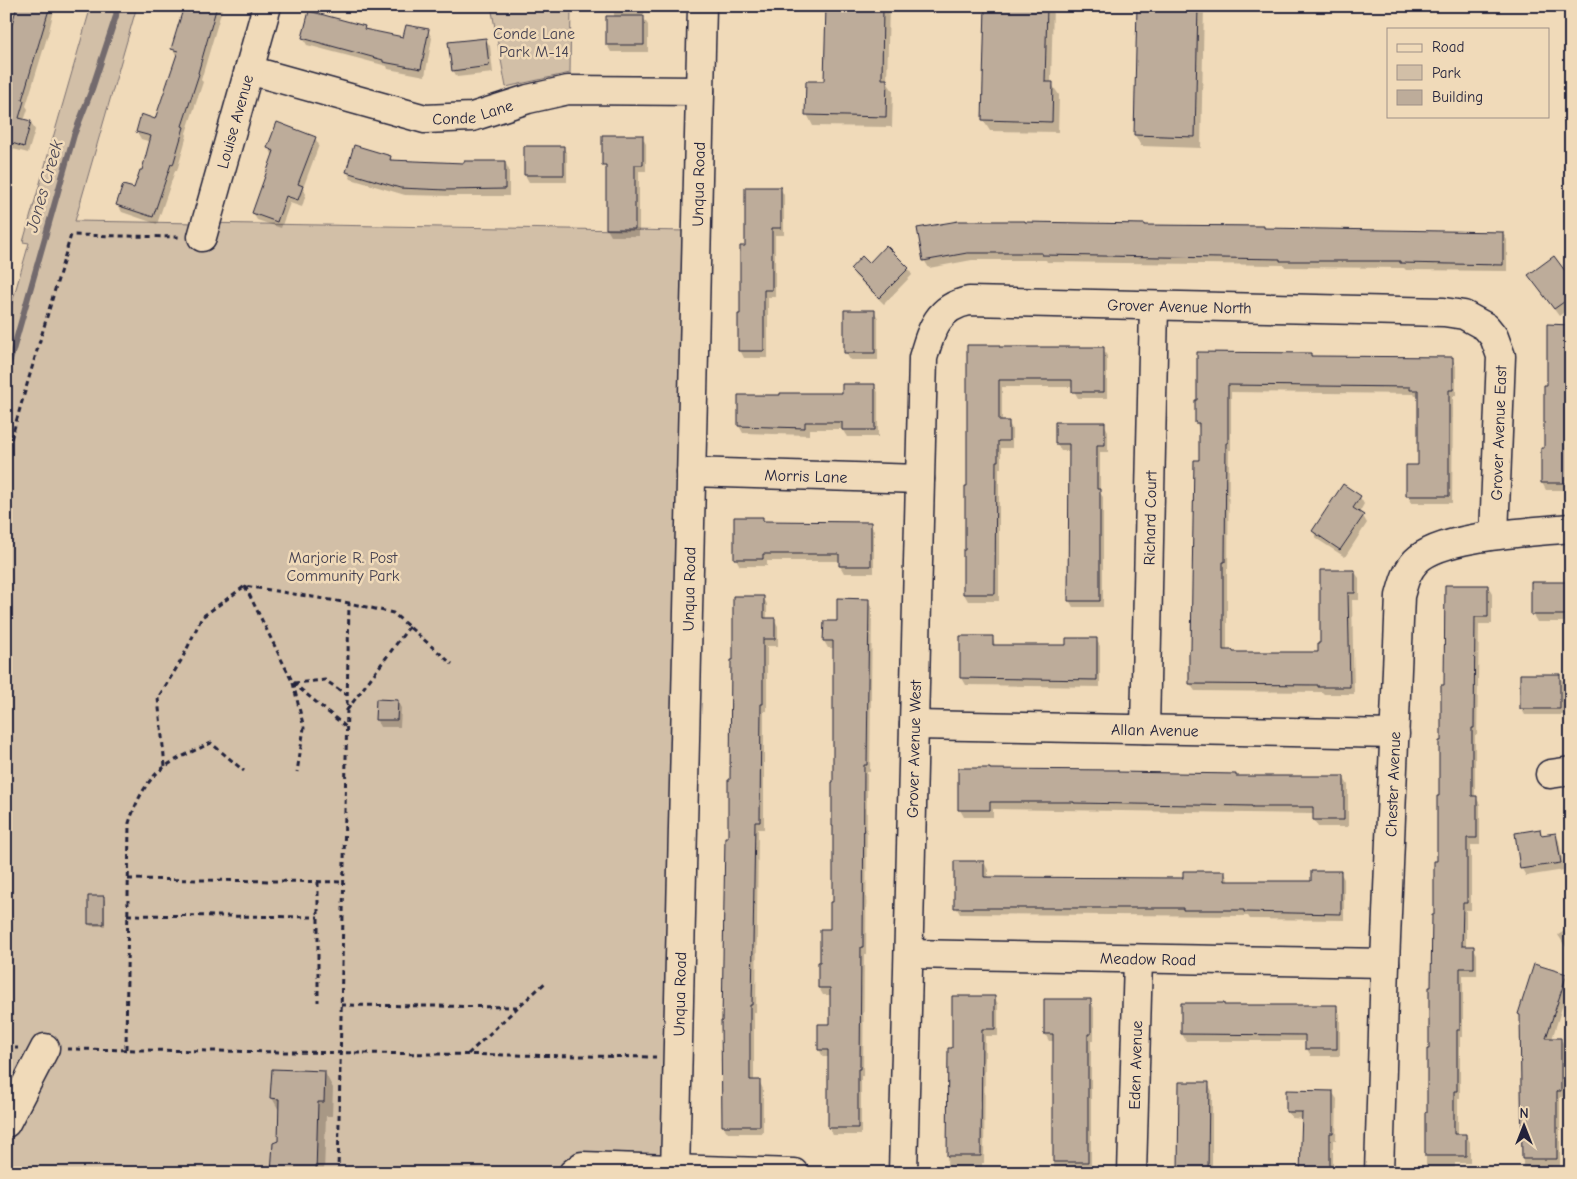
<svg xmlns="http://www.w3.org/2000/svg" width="1577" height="1179" font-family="'Comic Neue',sans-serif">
  <rect width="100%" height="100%" fill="#f0dab9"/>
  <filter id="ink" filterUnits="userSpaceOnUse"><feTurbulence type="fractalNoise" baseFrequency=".02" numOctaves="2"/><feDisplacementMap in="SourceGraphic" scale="10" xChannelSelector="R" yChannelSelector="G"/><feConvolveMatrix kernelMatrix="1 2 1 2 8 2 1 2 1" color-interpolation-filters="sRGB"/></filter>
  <g filter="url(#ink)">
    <!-- green -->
    <path fill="#d2bfa7" stroke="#7a7071" d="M91,6h46l-62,215 613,10 -21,942h-661v-849l23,-81 -6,-1z
      M491,6h80l-1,67 -64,14z"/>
    <!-- shadow -->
    <path fill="#0003" d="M19,6h36l-6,25 -23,75 2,3 -4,12 7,1 4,8 -7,23 -15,-4 -7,21v-119z
      M185,6h38l-22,74 2,2 -17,51 1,2 -10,36h-2l-18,53 -35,-12 -4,-7 16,-15 8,-18 9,-30 -10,-3 -4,-7 19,-12 21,-63 -4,-8z
      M614,6h30v13l4,6v27h-37l-4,-7 7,-27z
      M827,6h62l-2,76 6,9 -1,36 -79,-1 -6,-12 18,-31z
      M986,6h67l-2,77 8,12 -1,37 -68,-1 -7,-11z
      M1138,6h66l-3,142 -60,-2 -6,-11z
      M364,27l2,4 38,8 24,-8 4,7 -7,38 -37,-7 -1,-3 -80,-21 -4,-7z
      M485,39l5,7 3,27 -36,4 -4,-7z
      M642,137l4,7v27h-7v65h-28l-4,-7v-59l-3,-6z
      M315,138l4,7 -16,43 3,6 -4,13 -12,-4 -9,25 -24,-8 -4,-7 20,-57 -4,-8z
      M563,147l4,7v28h-38l-4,-7z
      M390,157l3,5 72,2 40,-2 4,8v26h-58l-46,-1 -54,-16 -4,-7z
      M780,188l4,7v40h-9v62h-7v61h-24l-4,-8 6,-103z
      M1025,224l239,3 1,2 238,4 4,7v31l-101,-1 -2,-2 -119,-1 -1,-2 -237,-3 -1,-2h-74l-43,8 -5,-8z
      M908,268l4,7 -28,29 -29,-28 -4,-7z
      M1571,281v26l-12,9 -25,-34z
      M874,311l4,7v42h-28l-4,-7z
      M1571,326v164h-25l-4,-7 4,-34 2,-63z
      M999,349h104l4,7v42h-29l-4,-7v-4h-72v35h6l4,7v19h-11v20h-2v133h-31l-4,-7 4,-107z
      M1198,353l113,1 1,3 140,1 4,8v30h-3l-1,107h-40l-4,-7 11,-30v-70h-4l-1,-2 -183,-2v58h-2l-1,119h-1v83l6,2h86l2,-10 33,-73 5,7v22h-7l2,94h-30l-2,-2 -127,-1 -5,-7 11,-223v-30l-5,-8 2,-22z
      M874,385l4,7v45h-31l-5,-8h-33v6l-66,-2 -4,-7v-30l104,-2z
      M1104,424l4,7v21h-8v41l3,4v110h-30l-4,-7 1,-149h-9l-4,-7z
      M1360,497l4,7 -5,9 4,3 4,7 -22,34 -28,-18 -4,-8z
      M762,518l3,4 105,2 4,7v42h-30l-4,-7v-5h-73v5h-27l-4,-7z
      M1571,583v39h-34l-4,-7z
      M1488,586l4,7v31h-13l-2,111h-2v61l5,8v41h-9v65h-5v37h7l4,7v21h-14v62h-3v61h-2v37h8l4,7v21h-15v10h-29v-60h3l3,-125 13,-302z
      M763,597l4,7v15h7l4,7v20h-11v65h-3v118h-6l-2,183h-2v69h5l4,8v44h-35l-5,-7v-104l11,-360z
      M868,600l4,7 -2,165h-3l-1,182h-2l-1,122h-2v59h-28l-4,-7v-71h-6l-4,-8 12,-24v-30h-8l-4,-7 2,-24 10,-34 4,-27v-255h-7l-4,-7 14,-19z
      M992,637l4,10h71l29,-8 4,7v41l-134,-2 -4,-7z
      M1559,675l5,8v32h-39l-4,-7z
      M397,701l4,7 -1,19h-20l-4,-8z
      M960,769l275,6 2,2h106l5,8v42h-30l-4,-7v-6l-321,-5v8h-29l-4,-7z
      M1540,830l3,6 12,-2 4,7 5,29 -38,6 -4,-7 -6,-35z
      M984,862l4,8v8l196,1 41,-6 4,9h84l27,-10 4,7v41l-94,-1 -2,-3 -288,-2 -4,-7z
      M103,897l2,3v26h-14l-2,-3z
      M1571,927v28l-13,-20z
      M1566,975l4,7 -18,57h9l4,7v51h-5v69h-8v7h-29l-1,-156z
      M994,997l4,7v32h-13l-1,127h-2v10h-35l1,-59 5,-64z
      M1090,1000l4,8v33h-3v128h-2v4h-35v-132h-5l-4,-7z
      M1224,1006h112l4,8v42h-29l-4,-7v-8h-121l-4,-7z
      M325,1073l8,15 -1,28h-6l-2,57h-51l6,-31 1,-30 -8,-14z
      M1208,1084l4,7v82h-33z
      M1332,1092l5,7 -1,41h-3v33h-31l2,-54 -12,-1 -5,-7z"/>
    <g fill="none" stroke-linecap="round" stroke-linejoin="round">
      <!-- stream -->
      <path stroke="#736b6d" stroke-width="6" d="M6,375l68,-240 18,-46 24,-73 1,-10"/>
    </g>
    <!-- building -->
    <path fill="#bdac9a" stroke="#22223b" d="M17,6h33l-28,94 2,1 -5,17 12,3 -7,26 -12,-4 -1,5 -5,-1v-102z
      M184,6h33l-19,67 1,1 -17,52 2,1 -11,38 -2,-1 -18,53 -37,-12 7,-20 11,3 6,-18h2l9,-34 -15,-4 5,-18 14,5 23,-68 -7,-2z
      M826,6h57l-1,73h5l-1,38 -81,-2 1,-34h18z
      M985,6h62l-2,76h8l-1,40 -70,-2z
      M1137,6h61l-3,131 -61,-2z
      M309,11l56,15 -1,3 39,8 3,-12 23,4 -8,40 -38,-7v-2l-81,-22z
      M606,16h38v29h-38z
      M486,38l3,28 -37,5 -4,-29z
      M277,122l39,15 -18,47 5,2 -5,14 -12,-4 -9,26 -25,-9 22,-62 -7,-3z
      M602,135h41v30h-8v64h-29v-64h-4z
      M354,145l37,11 -1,4 74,3v-2h41v28l-59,1 -46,-2 -54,-16z
      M524,146h40v29h-40z
      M745,187h36v41h-9v62h-8v61h-26v-37h2v-68h5z
      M958,221h67v1l120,2v1l119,1v2l239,4v33l-103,-2v-2h-120v-2l-238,-4v-2h-75l-44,8 -6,-33z
      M886,245l23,23 -30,30 -29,-29 12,-13 7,7z
      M1554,256l17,23v18l-17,12 -26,-34z
      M844,310h31v43h-31z
      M1547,324l24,1v158h-30v-35h3v-63h3z
      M967,345h32v2h105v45h-32v-12h-73v41h10v20h-11v20h-2l-1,133h-32v-44h2v-64h2z
      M1197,352l114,1v3l142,1v33h-4v106h-43v-31h12v-75h-8v-3l-182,-2v58h-2l-1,119h-2v88h10v2h85v-9h2v-73h35v23h-7l2,94h-32v-2l-129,-1v-34h2l3,-190h5v-37h-4v-23h2z
      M842,384h33v46h-33v-8h-37v6l-67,-2v-31h42v-2h62z
      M1055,422h50v23h-8v44h3v112h-32l1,-157h-14z
      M1343,484l18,12 -8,12 11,7 -24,35 -28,-19z
      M734,517h29v4l108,1v44h-32v-12h-76v5h-29z
      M1531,582h40v33h-40z
      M1445,585h43v32h-13l-1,111h-2v68h5v42h-10v65h-4l-1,43h12v22h-14v62h-3v61h-3v43h12v22h-41v-44h2v-63h2v-62h2l1,-72h2v-54h3v-65h2v-55h2v-56h3z
      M733,596h31v22h11v21h-12v65h-2l-1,118h-5l-3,183h-2v75h10v46h-38l-1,-105h1l3,-184h3v-57h2l1,-120h2z
      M837,598l32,1 -2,166h-3l-1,182h-2l-1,122h-2v59h-30v-78h-10v-26h12v-36h-12v-26h2v-33h10v-27h3v-76h-1v-44h1v-141h-10l1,-20h13z
      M960,636h33v9h73v-7h31v42l-137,-2z
      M1520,674h40v35h-40z
      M376,699l22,1 -1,20h-22z
      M958,768h32v1l128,1v2l118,2v2h108v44h-31v-13h-61v-1l-178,-3v-1h-84v8h-32z
      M1540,829l1,6 15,-2 5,30 -41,6 -5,-36z
      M954,861h30v16l199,1v-7h42v10h86v-10h30v43l-97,-2v-2h-61v-2h-229z
      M88,896h16v28h-16z
      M1534,964l33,10 -21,64h15v53h-4v68h-35l-2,-144 -2,-1z
      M952,996h43v33h-13l-1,127h-34l1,-108h4z
      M1044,999h47v35h-3v128h-35v-128h-9z
      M1181,1003h43v2h113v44h-32v-14l-124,-1z
      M272,1069l53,2 -1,31h-6l-2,71h-45l2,-30 5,-2 1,-42 -9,-1z
      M1179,1082h30l-1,91h-30z
      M1286,1090l47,1v42h-3v40h-30l2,-61h-16z"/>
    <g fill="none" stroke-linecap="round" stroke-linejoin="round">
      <!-- minor casing -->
      <g stroke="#22223b" stroke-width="31">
        <g id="minor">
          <path id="s1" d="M249,70l176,49 47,-2 56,-18 40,-9 132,1"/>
          <path id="s2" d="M202,237l65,-231"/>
          <path id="s3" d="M691,472l229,7"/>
          <path id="s4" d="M914,725l481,9"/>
          <path id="s5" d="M1145,729l9,-423"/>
          <path d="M1550,774l21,-3"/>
          <path id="s6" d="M909,954l476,9"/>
          <path d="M6,1123l39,-75"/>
          <path d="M573,1173l9,-7 212,7"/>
          <path id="s7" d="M675,1173l27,-1167"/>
          <path id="s8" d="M903,1173l20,-815c8,-27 14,-51 46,-57l475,11 20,3 22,12 8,10 7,19 -7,179"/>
          <path id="s9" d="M1132,1173l6,-214"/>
          <path id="s10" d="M1379,1173l6,-210 15,-367c4,-14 6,-24 16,-35 25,-26 118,-29 155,-33"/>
        </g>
      </g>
      <!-- path -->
      <path stroke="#22223b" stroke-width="3" stroke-dasharray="5 4" stroke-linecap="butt" d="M6,456l65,-221 108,2
        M245,586l48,97 11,45 -7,44
        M293,683l53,44
        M294,683l31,-3 22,15
        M347,710l62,-83
        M165,766l-7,-68 24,-39 20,-42 43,-31 104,17 44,10 59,51
        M128,879l216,3
        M318,882v120
        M127,915l191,2
        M341,1005l177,2
        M6,1048h12
        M67,1049l589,8
        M126,1049l3,-226c7,-21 17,-44 37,-57 13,-9 30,-16 45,-23l33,28
        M468,1054l50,-47 28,-25
        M338,1173l11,-570"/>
      <!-- minor -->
      <use href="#minor" stroke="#f0dab9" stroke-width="28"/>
    </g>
  </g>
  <g text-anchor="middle" stroke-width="5" stroke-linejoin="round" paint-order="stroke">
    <!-- park labels -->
    <g font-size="16" fill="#454151" stroke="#f0dab9">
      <text x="534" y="39">Conde Lane<tspan x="534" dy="18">Park M-14</tspan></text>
      <text x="343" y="563">Marjorie R. Post<tspan x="343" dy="18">Community Park</tspan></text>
    </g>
    <!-- street labels -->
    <g font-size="16" fill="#22223b" stroke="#f0dab9">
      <text dy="6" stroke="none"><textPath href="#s1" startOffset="231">Conde Lane</textPath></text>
      <text dy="6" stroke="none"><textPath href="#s2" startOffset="120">Louise Avenue</textPath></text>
      <text dy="6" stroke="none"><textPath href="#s7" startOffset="989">Unqua Road</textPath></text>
      <text dy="6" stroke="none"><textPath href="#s8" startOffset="1104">Grover Avenue North</textPath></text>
      <text transform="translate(1498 433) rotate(-88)" y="6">Grover Avenue East</text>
      <text dy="6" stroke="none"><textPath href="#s3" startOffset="115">Morris Lane</textPath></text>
      <text dy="6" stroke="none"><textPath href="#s5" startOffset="211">Richard Court</textPath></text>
      <text dy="6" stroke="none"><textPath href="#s7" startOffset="584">Unqua Road</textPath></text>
      <text dy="6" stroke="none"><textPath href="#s4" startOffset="241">Allan Avenue</textPath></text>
      <text dy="6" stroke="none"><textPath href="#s8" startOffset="424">Grover Avenue West</textPath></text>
      <text dy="6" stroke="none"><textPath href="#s10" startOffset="389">Chester Avenue</textPath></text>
      <text dy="6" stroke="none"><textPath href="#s6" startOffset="239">Meadow Road</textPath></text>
      <text dy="6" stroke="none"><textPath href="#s7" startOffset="179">Unqua Road</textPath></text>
      <text dy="6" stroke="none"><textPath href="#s9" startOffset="108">Eden Avenue</textPath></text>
    </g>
    <!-- water labels -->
    <g font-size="18" font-style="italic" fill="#4a4654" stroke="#f0dab9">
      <text transform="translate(44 186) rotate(-74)" y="6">Jones Creek</text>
    </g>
  </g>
  <!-- margin -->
  <rect width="1577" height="1179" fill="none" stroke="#f0dab9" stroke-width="25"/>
  <rect x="12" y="12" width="1552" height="1154" fill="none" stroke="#22223b" stroke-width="2" filter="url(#ink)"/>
  <!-- legend -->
  <rect x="1387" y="28" width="162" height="90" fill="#f0dab9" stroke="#9e9087"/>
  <rect x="1397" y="44" width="25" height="8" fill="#f0dab9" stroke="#9e9087"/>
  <text x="1432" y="52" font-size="15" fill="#22223b">Road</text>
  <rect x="1397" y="65" width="25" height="15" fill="#d2bfa7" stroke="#9e9087"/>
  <text x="1432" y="78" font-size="15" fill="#22223b">Park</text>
  <rect x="1397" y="90" width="25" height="15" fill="#bdac9a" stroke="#9e9087"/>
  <text x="1432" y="102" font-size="15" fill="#22223b">Building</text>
  <!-- north arrow -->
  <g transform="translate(1524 1126)" stroke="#f0dab9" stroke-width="4" paint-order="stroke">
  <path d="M0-4L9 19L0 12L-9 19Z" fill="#22223b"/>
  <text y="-8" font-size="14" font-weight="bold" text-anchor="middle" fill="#22223b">N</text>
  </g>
</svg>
